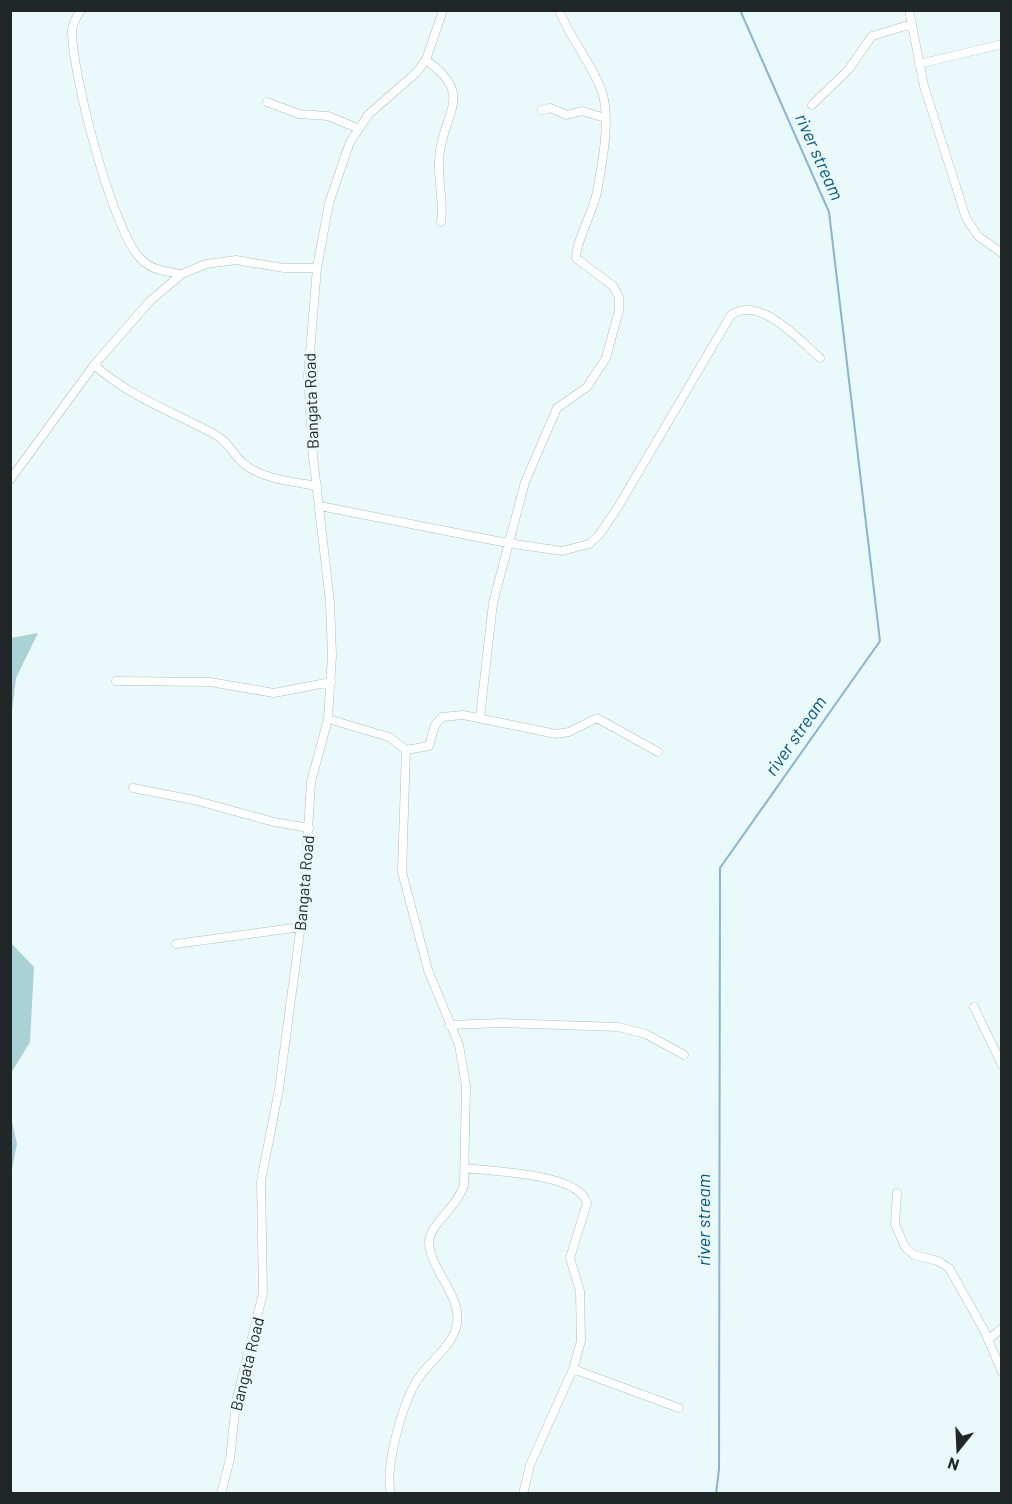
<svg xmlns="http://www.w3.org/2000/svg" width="1012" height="1504" font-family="Barlow,sans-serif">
  <rect width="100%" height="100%" fill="#eaf9fa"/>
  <!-- green -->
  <path fill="#a8d2d6" d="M38,633l-22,45 -5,41v-81z
    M11,943l23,24 -4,75 -19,31z
    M10,1113l7,31 -6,30h-1z"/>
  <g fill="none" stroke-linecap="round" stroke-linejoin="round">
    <!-- stream -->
    <path stroke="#87b5d8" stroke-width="2" d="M10,1486l2,8
      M716,1494l3,-25 1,-601 160,-227 -51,-429 -89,-202"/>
    <!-- minor casing -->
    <g stroke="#b0bdbf" stroke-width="9">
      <path id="minor" d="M81,10c-4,7 -9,13 -9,21 0,42 40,198 68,227 10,12 27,14 42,16
        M909,10l15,76 42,132 12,18 24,17
        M426,60c52,37 14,54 13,102 -1,21 5,39 2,60
        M919,64l83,-20
        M267,102l32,12 29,2 29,12
        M812,105l37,-36 23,-33 40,-12
        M542,110l8,-2 17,7 15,-4 23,7
        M94,365c41,35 74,44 120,69 14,7 18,19 29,29 18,16 51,19 74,23
        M10,480l84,-115 56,-64 32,-27 24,-10 30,-4 48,8h33
        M320,506l187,37 55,8 27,-7 10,-9 19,-28 113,-192c29,-20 68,25 89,43
        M116,681l94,1 64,11 57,-11
        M480,717l13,-114 32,-121 32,-74 30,-21 19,-29 13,-48v-13l-6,-11 -37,-28c0,-17 17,-46 21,-66 5,-27 14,-74 5,-100 -10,-29 -32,-53 -43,-82
        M328,719l61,18 17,13 -4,122 26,98 31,75 7,41 -2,99c-6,21 -35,40 -35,57 1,30 36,55 27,86 -5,19 -27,34 -38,51 -15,22 -34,89 -27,115
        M406,750l23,-4 6,-21 7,-8 21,-2 93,19 13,-2 28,-14 61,34
        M133,788l61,12 80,22 35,6
        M176,944l125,-17
        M974,1007l28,58
        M449,1025l53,-2 116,4 28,7 38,21
        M466,1168c29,4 113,5 121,35l-17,55 10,33 1,50 -8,28 -43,96 -7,29
        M897,1193l-2,31 10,23 9,8 24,6 11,7 35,62 18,42
        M988,1340l14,-12
        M573,1369l106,39
        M221,1494l9,-35 6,-57 27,-109 -2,-112 18,-92 24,-180 8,-127 17,-63 4,-64 -2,-53 -17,-146 -5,-80 9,-108 12,-65 21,-61 19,-28 47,-41 10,-13 17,-50"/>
    </g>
    <!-- minor -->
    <use href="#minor" stroke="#fff" stroke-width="8"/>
  </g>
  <g text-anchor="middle" stroke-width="6" stroke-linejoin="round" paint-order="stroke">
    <!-- street labels -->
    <g font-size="16" fill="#212627" stroke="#eaf9fa">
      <text transform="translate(311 401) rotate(-92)" y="6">Bangata Road</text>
      <text transform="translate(304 883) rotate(-85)" y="6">Bangata Road</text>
      <text transform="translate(247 1364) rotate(-76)" y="6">Bangata Road</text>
    </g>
    <!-- water labels -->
    <g font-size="18" font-style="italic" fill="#035682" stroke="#eaf9fa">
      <text transform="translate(819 157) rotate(66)" y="6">river stream</text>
      <text transform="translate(796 736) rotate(-55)" y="6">river stream</text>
      <text transform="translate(704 1220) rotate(-90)" y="6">river stream</text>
    </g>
  </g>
  <!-- border -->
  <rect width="1012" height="1504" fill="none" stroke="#212627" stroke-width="24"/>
  <!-- north arrow -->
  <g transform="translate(958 1450) rotate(198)" stroke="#eaf9fa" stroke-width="4.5" paint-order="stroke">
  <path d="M0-4.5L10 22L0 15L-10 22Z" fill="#212627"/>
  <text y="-9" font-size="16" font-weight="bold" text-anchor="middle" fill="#212627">N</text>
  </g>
</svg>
